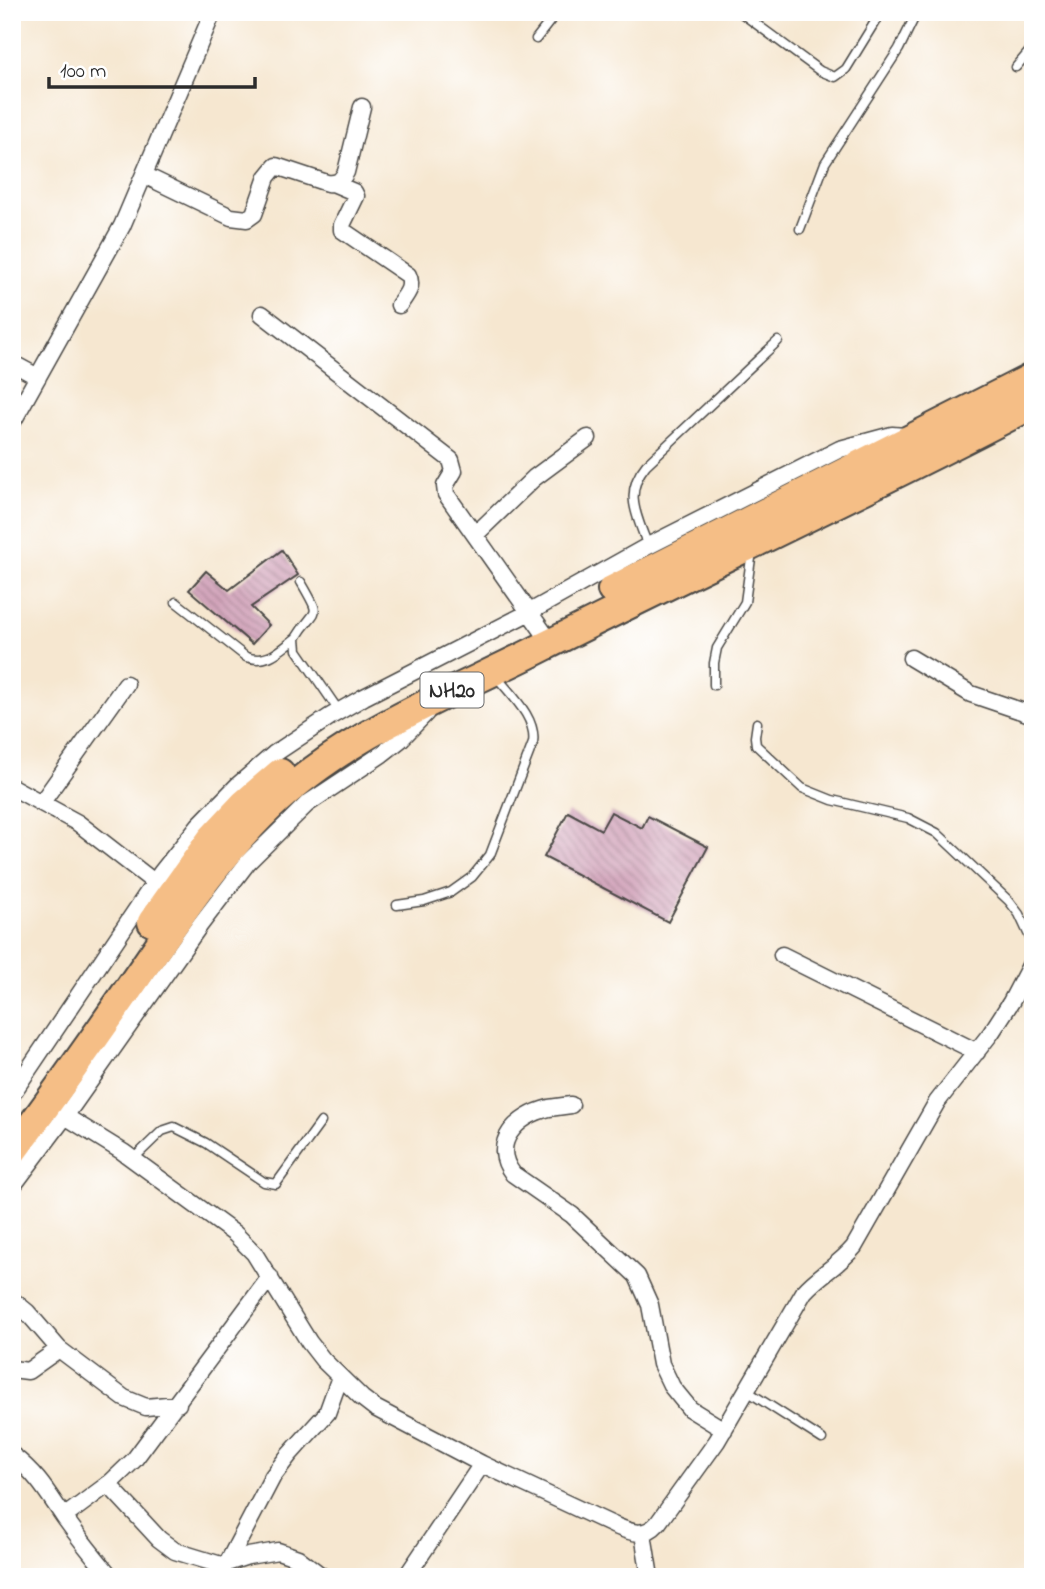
<svg xmlns="http://www.w3.org/2000/svg" width="1045" height="1589" font-family="'Indie Flower',sans-serif">
  <defs>
    <pattern id="building-back-hatch" width="6" height="6" patternUnits="userSpaceOnUse" patternTransform="scale(1.75)"><rect width="6" height="6" fill="#d2a3ba"/><path d="M-1 5l2 2M0 0l6 6M5-1l2 2" fill="none" stroke="#ab8597"/></pattern>
  </defs>
  <rect width="100%" height="100%" fill="#fff"/>
  <filter id="ink" filterUnits="userSpaceOnUse"><feTurbulence type="fractalNoise" baseFrequency=".0143" numOctaves="2"/><feDisplacementMap in="SourceGraphic" scale="14" xChannelSelector="R" yChannelSelector="G"/><feConvolveMatrix kernelMatrix="1 2 1 2 8 2 1 2 1" color-interpolation-filters="sRGB"/></filter>
  <filter id="wash" filterUnits="userSpaceOnUse"><feTurbulence type="fractalNoise" baseFrequency=".00686" numOctaves="4" result="noise"/><feDisplacementMap in="SourceGraphic" scale="28" xChannelSelector="R" yChannelSelector="G"/><feGaussianBlur stdDeviation="1.57" result="paint"/><feColorMatrix in="noise" values="0 0 0 0 0 0 0 0 0 0 0 0 0 0 0 0 0 1.4 0 .05"/><feComposite in="paint" operator="in"/></filter>
  <g filter="url(#wash)">
    <rect width="100%" height="100%" fill="#f6e7d0"/>
    <g id="blocks">
      <!-- building -->
      <path fill="url(#building-back-hatch)" d="M282,550l16,25 -47,32 18,18 -17,19 -63,-54 17,-19 23,19z
        M568,812l33,18 10,-18 31,16 6,-12 60,31 -40,75 -124,-65z"/>
    </g>
  </g>
  <g filter="url(#ink)">
    <use href="#blocks" fill-opacity="0" stroke="#494744" stroke-width="2"/>
    <g fill="none" stroke-linecap="round" stroke-linejoin="round">
      <!-- lane casing -->
      <g stroke="#494744" stroke-width="11">
        <path id="lane" d="M740,12l80,59 15,6 11,-8 35,-57
          M536,39l21,-27
          M1016,67l17,-20
          M800,229l25,-66 74,-114 18,-37
          M648,546c-11,-30 -25,-53 -2,-81l132,-124
          M301,582c23,39 14,24 -5,56l1,12 42,61
          M176,602l70,55c22,7 33,-6 50,-19
          M714,685v-22l3,-15 28,-46 7,-51
          M757,723l-2,14 1,8 46,43 30,12 76,18 29,15 72,68 10,13 14,30
          M397,905l27,-4 27,-9 21,-15 18,-22 43,-112c4,-25 -22,-48 -37,-67
          M133,1159l29,-28 12,-4 32,16 58,39 12,2 45,-62
          M747,1391l75,48"/>
      </g>
      <!-- street casing -->
      <g stroke="#494744" stroke-width="19">
        <path id="street" d="M144,175l87,42 16,2 7,-5 13,-37 9,-11 51,17c11,1 14,-2 19,-11l16,-65
          M335,184l19,8 2,4 -14,29v5l66,45c6,12 -2,20 -9,30
          M262,314l189,146 3,11 -9,15 1,8 105,149
          M12,363l26,14
          M12,423l110,-197 91,-214
          M476,534l58,-56 54,-40
          M911,658l60,36 62,21
          M12,787l66,36 76,59
          M42,802l84,-118
          M782,955l195,97
          M12,1094l149,-221 38,-48 39,-40 36,-31 57,-38 33,-19 164,-84 120,-67 192,-97 52,-14 13,1
          M47,1105l76,47 112,82 19,19 55,89 14,18 39,38 13,10 107,56 131,61c17,7 31,14 45,-2l59,-82 87,-149c15,-17 35,-27 50,-45l83,-145 54,-69 20,-31 22,-42
          M571,1105c-7,1 -15,2 -22,3 -32,8 -60,35 -36,66l59,41 65,61 13,29 11,59 11,23 18,22 34,21
          M12,1187l54,-72 134,-190 48,-63 59,-58 75,-50 18,-14 26,-27
          M16,1303l11,9 32,37 65,49 22,9 32,-3
          M12,1369l16,2 31,-22
          M12,1455c25,19 35,37 52,62 15,21 31,41 47,60
          M108,1484l51,55 16,12 46,14 27,-9 30,-5 20,7 25,19
          M64,1517l47,-35 23,-22 136,-183
          M643,1534l7,43
          M227,1564l46,-88 16,-21 38,-42 13,-36
          M406,1577l76,-113"/>
      </g>
      <!-- highway casing -->
      <g stroke="#494744" stroke-width="32">
        <path id="highway" d="M612,590l421,-213
          M152,922l60,-84 32,-34 36,-31
          M12,1152c43,-58 84,-116 125,-175 41,-59 80,-119 132,-169 77,-75 180,-113 274,-161 163,-82 328,-158 490,-243"/>
      </g>
      <!-- lane -->
      <use href="#lane" stroke="#fff" stroke-width="8"/>
      <!-- street -->
      <use href="#street" stroke="#fff" stroke-width="16"/>
      <!-- highway -->
      <use href="#highway" stroke="#f5be86" stroke-width="28"/>
    </g>
  </g>
  <g text-anchor="middle" stroke-width="5" stroke-linejoin="round" paint-order="stroke">
    <!-- shield labels -->
    <rect fill="#fff" stroke="#6b6b6b" stroke-width="2" x="420.5" y="672.5" width="63" height="35" rx="5"/>
    <g font-size="21" font-weight="bold" fill="#2b2b2b">
      <text x="452" y="697">NH20</text>
    </g>
  </g>
  <!-- margin -->
  <rect width="1045" height="1589" fill="none" stroke="#fff" stroke-width="42"/>
  <!-- scale -->
  <path d="M49 77v10h206v-10" fill="none" stroke="#2b2b2b" stroke-width="3.5"/>
  <text x="60" y="77" font-size="21" fill="#2b2b2b" stroke="#ffffff" stroke-width="5" paint-order="stroke">100 m</text>
</svg>
